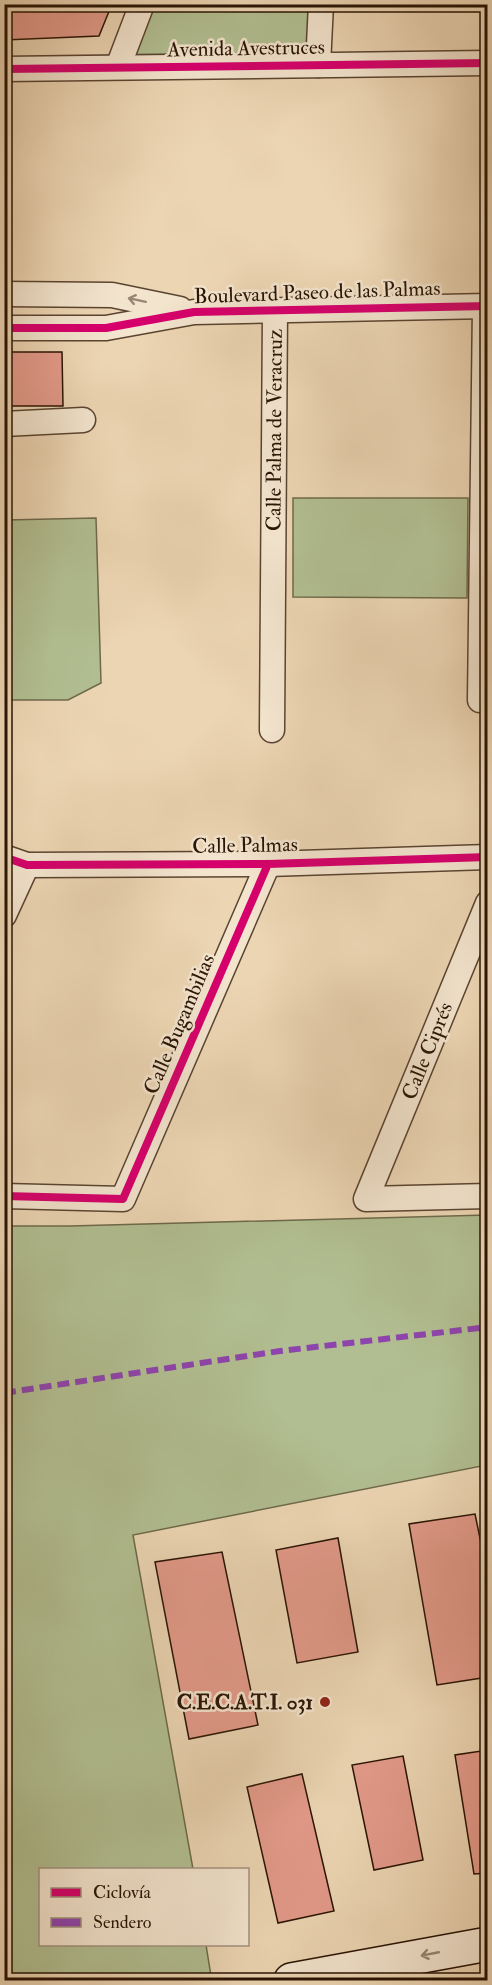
<svg xmlns="http://www.w3.org/2000/svg" width="492" height="1985" font-family="'IM FELL Double Pica',serif">
  <rect width="100%" height="100%" fill="#ecd5b3"/>
  <filter id="stains"><feTurbulence type="fractalNoise" baseFrequency=".00333" numOctaves="4"/><feColorMatrix values="0 0 0 0 .2 0 0 0 0 .09 0 0 0 0 .02 0 0 0 .5 -.17"/></filter>
  <radialGradient id="worn" r=".72"><stop offset=".6" stop-color="#630" stop-opacity="0"/><stop offset="1" stop-color="#630" stop-opacity=".3"/></radialGradient>
  <!-- green -->
  <path fill="#b1be91" stroke="#6d694a" stroke-width="1.5" d="M142,5h179l-3,60 -200,2z
    M293,498h175l-1,100 -174,-1z
    M96,518l5,165 -33,17h-63v-180z
    M487,1215v250l-354,70 60,334 -153,1v74l166,1 5,31 -22,4h-184v-754h65z"/>
  <!-- building -->
  <path fill="#e39a8a" stroke="#291404" stroke-width="1.5" d="M4,4h108l-13,32 -95,4z
    M4,352h58l1,54h-59z
    M475,1514l13,63v100l-51,8 -28,-161z
    M338,1538l20,114 -61,11 -21,-113z
    M222,1552l36,173 -69,14 -34,-177z
    M488,1750v123l-14,1 -19,-119z
    M403,1756l20,104 -49,10 -22,-105z
    M302,1774l32,137 -56,12 -31,-136z"/>
  <g fill="none" stroke-linecap="round" stroke-linejoin="round">
    <!-- street casing -->
    <g stroke="#5a4430" stroke-width="27">
      <g id="street">
        <path d="M318,65l3,-61"/>
        <path d="M118,67l24,-63"/>
        <path d="M4,69l484,-6"/>
        <path d="M4,294l108,1 68,14"/>
        <path d="M4,328h102l88,-16 294,-6"/>
        <path d="M4,424l79,-4"/>
        <path d="M480,700l5,-394"/>
        <path id="s1" d="M272,730l3,-420"/>
        <path d="M4,857l23,8 241,-1 220,-7"/>
        <path d="M488,903l-122,296 122,-3"/>
        <path d="M4,915l23,-50"/>
        <path d="M4,1196l119,3 145,-335"/>
      </g>
    </g>
    <!-- secondary casing -->
    <g stroke="#291404" stroke-width="36">
      <path id="secondary" d="M291,1980l197,-36"/>
    </g>
    <!-- street -->
    <use href="#street" stroke="#f3e4ce" stroke-width="24"/>
    <!-- secondary -->
    <use href="#secondary" stroke="#f3e4ce" stroke-width="33"/>
    <!-- quiet -->
    <path stroke="#8e44ad" stroke-width="6" stroke-dasharray="12 6" stroke-linecap="butt" d="M4,1393l276,-42 208,-24"/>
    <!-- cycleway casing -->
    <g stroke="#f3e4ce" stroke-width="11">
      <path id="cycleway" d="M4,69l484,-6
        M4,328h102l88,-16 294,-6
        M4,857l23,8 241,-1 220,-7
        M4,1196l119,3 145,-335"/>
    </g>
    <!-- cycleway -->
    <use href="#cycleway" stroke="#d6006c" stroke-width="8"/>
  </g>
  <!-- one-way arrows -->
  <defs><path id="oneway-shaft" d="M-6 0H5M1.5-3L5.5 0L1.5 3" fill="none" stroke-width="1.6" stroke-linecap="round" stroke-linejoin="round" transform="scale(1.5)"/></defs>
  <g stroke="#988673">
    <use href="#oneway-shaft" transform="translate(137 300) rotate(-168)"/>
    <use href="#oneway-shaft" transform="translate(430 1954) rotate(169)"/>
  </g>
  <!-- markers -->
  <circle fill="#8f2418" stroke="#f3e4ce" stroke-width="2" cx="325" cy="1702" r="6"/>
  <g text-anchor="middle" stroke-width="5" stroke-linejoin="round" paint-order="stroke">
    <!-- street labels -->
    <g font-size="21" fill="#291404" stroke="#f3e4ce">
      <text transform="translate(246 48) rotate(-1)" y="7">Avenida Avestruces</text>
      <text transform="translate(317 292) rotate(-2)" y="7">Boulevard Paseo de las Palmas</text>
      <text dy="7" stroke="none"><textPath href="#s1" startOffset="300">Calle Palma de Veracruz</textPath></text>
      <text transform="translate(245 845) rotate(-1)" y="7">Calle Palmas</text>
      <text transform="translate(179 1024) rotate(-67)" y="7">Calle Bugambilias</text>
      <text transform="translate(427 1051) rotate(-68)" y="7">Calle Ciprés</text>
    </g>
    <!-- poi labels -->
    <g font-size="21" font-weight="bold" fill="#291404" stroke="#f3e4ce" text-anchor="end">
      <text x="313" y="1709">C.E.C.A.T.I. 031</text>
    </g>
  </g>
  <!-- margin -->
  <rect width="492" height="1985" fill="none" stroke="#ecd5b3" stroke-width="24"/>
  <rect x="6" y="6" width="480" height="1973" fill="none" stroke="#291404" stroke-width="3"/>
  <rect x="12" y="12" width="468" height="1961" fill="none" stroke="#291404" stroke-width="1.5"/>
  <!-- legend -->
  <rect x="39" y="1868" width="210" height="78" fill="#f3e4ce" stroke="#a2917d" stroke-width="1.5"/>
  <rect x="51" y="1888" width="30" height="9" fill="#d6006c" stroke="#a2917d" stroke-width="1.5"/>
  <text x="93" y="1898" font-size="18" fill="#291404">Ciclovía</text>
  <rect x="51" y="1918" width="30" height="9" fill="#8e44ad" stroke="#a2917d" stroke-width="1.5"/>
  <text x="93" y="1928" font-size="18" fill="#291404">Sendero</text>
  <rect width="100%" height="100%" filter="url(#stains)"/>
  <rect width="100%" height="100%" fill="url(#worn)"/>
</svg>
